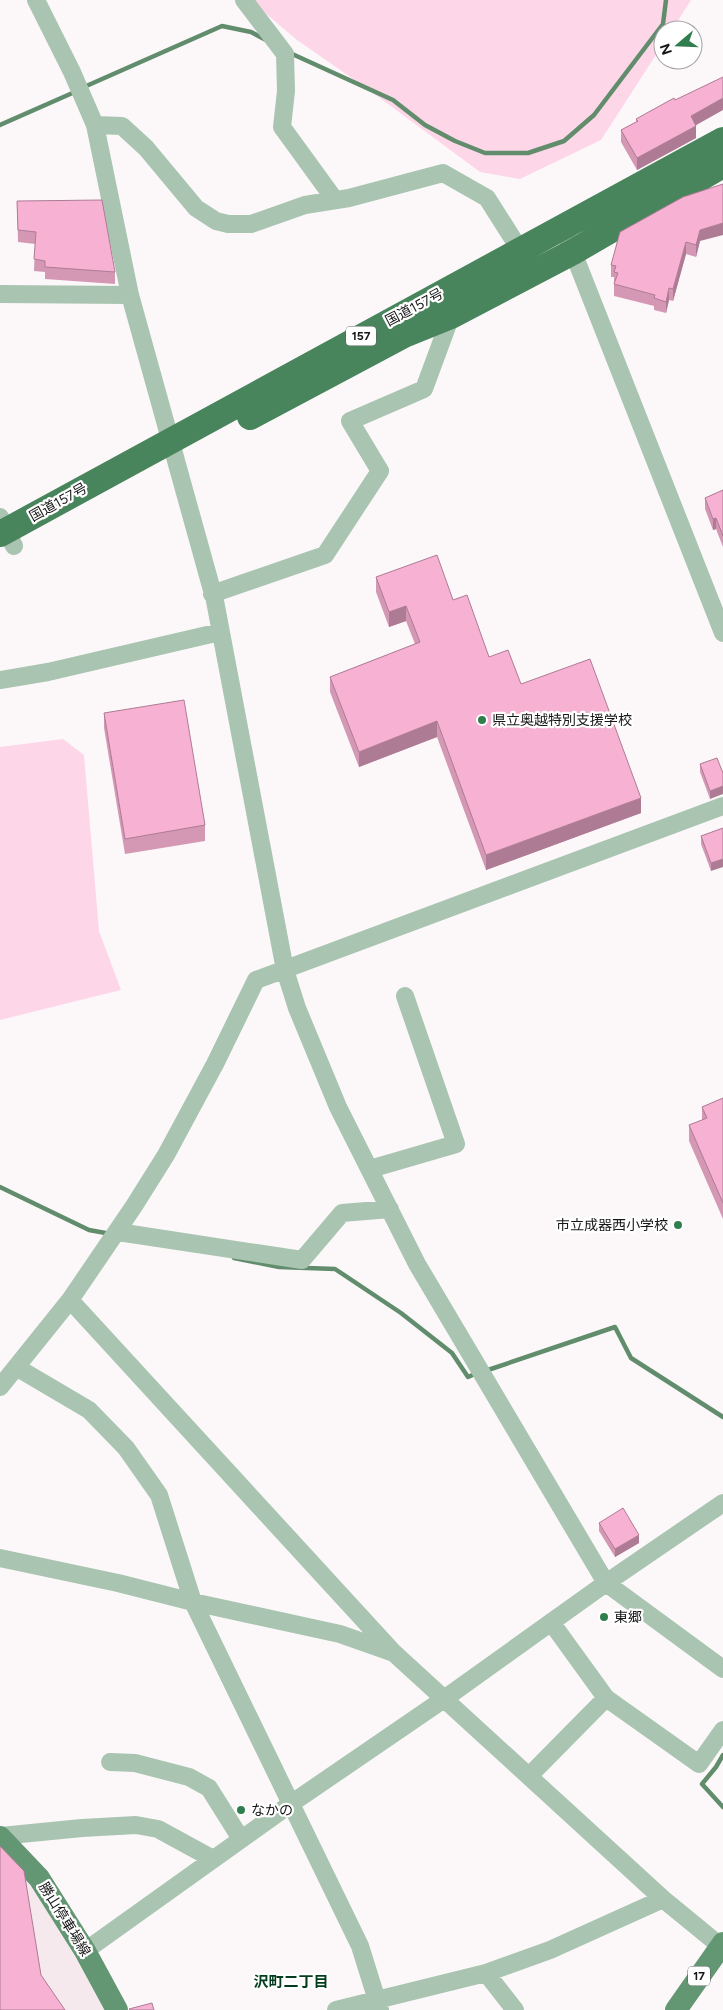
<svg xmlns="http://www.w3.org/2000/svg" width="723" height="2010" font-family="Figtree,'Noto Sans JP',sans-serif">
  <rect width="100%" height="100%" fill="#fcf8fa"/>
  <!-- built -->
  <path fill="#f5e9ee" d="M8,1857l30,35 67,118h-105z"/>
  <!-- green -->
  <path fill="#fdd6e8" d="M250,0h441l-19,30h-9v14l-62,96 -81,39 -40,-7 -111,-82 -72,-50z
    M63,739l21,16 15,176 22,59 -121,30v-273z"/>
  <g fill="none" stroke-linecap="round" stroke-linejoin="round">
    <!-- stream -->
    <path stroke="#618d6d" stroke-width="4.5" d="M290,53l103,47 32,25 30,16 30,12h43l36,-12 30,-26 69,-91 3,-24
      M84,87l138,-61 29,6 15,8
      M0,125l77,-34
      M0,1187l89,43 22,4
      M234,1258l45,9 56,2 66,44 51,40 16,24 9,-4
      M485,1371l130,-44 16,31 92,59
      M723,1755l-7,12 -14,17 21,23"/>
    <!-- minor -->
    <path stroke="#a9c4b0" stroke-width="18" d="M36,0l36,72 23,53 35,170 85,306 70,369 12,38 41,99 79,157 189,319 117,86
      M244,0l41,54 1,37 -4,36 53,73
      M95,125l27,1 24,22 50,60 20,13 12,3h23l54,-19 44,-7 94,-25 44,25 33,52
      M569,242l154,391
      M0,294l130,1
      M0,517l14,29
      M212,594l113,-39 55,-84 -30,-50 74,-32 27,-73
      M0,680l48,-8 172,-40
      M370,1169l86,-25 -51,-148
      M118,1232l184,28 40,-47 48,-4
      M70,1300l324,353 269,246 60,49
      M16,1367l73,43 37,38 33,47 34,107 167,344 20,64
      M0,1387l70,-87 64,-94 32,-51 49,-91 41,-84 467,-174
      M0,1558l118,25 75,19 147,32 51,18
      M551,1622l55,76 93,66 24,-34
      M110,1762l25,1 54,14 20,11 32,51
      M529,1776l77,-78
      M0,1836l82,-8 54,-3 22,4 55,30
      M85,1951l207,-148 152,-104 162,-116 117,-80
      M486,1973l29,37
      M336,2010l150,-37 64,-23 113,-51"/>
    <!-- major -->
    <path stroke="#639672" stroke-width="22" d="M0,1837l39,41 46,73 32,59
      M676,2010l47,-67"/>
    <!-- highway -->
    <path stroke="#48855c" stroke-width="26" d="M250,417l154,-82 47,-19 122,-64 150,-87
      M0,534l723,-394"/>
  </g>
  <!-- wall -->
  <path fill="#d498b5" d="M636,119l60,6v13l-59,32 -16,-28v-12l15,-8z
    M17,201l98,71v12l-70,-5v-7l-11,-1 1,-27 -17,-2z
    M620,232l80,9 -4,16 -10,-3 -13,47 -4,-1 -3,13 -12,-3v-4l-40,-10v-19h-3v-12z
    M723,490v57l-7,-18 -3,1 -8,-21v-11z
    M376,577l77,23 36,57 32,27 120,129 -155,57 -49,-133 -78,30 -29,-75v-15l85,-33 -9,-23 -17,6 -13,-35z
    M104,713l101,112v16l-80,13 -21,-126z
    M717,758l-7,41 -10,-27v-8z
    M723,828l-12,43 -10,-27v-8z
    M723,1098v121l-34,-78v-16l13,-5v-13z
    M599,1523l40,20 -24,14 -16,-26z"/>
  <!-- shaded-wall -->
  <path fill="#ad7c94" d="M723,98v12l-32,18v-12z
    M696,126v12l-59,32v-12z
    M723,223v12l-23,6 -4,16v-12l4,-15z
    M686,242v12l-13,47v-12z
    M669,288v12l-3,13v-11z
    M716,518v11l-3,1v-11z
    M406,606v15l-17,6v-15z
    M437,721v16l-78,30v-15z
    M723,786v8l-13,5v-8z
    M641,798v15l-155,57v-15z
    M723,859v8l-12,4v-8z
    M639,1535v8l-24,14v-8z"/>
  <!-- building -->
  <path fill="#f7b1d3" stroke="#ad7c94" d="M723,77v21l-32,18 5,10 -59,32 -16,-28 17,-9 -2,-2 38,-21 1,2z
    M723,184v39l-23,7 -4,15 -10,-3 -13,47 -4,-1 -3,14 -12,-4 1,-3 -41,-11 4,-11 -4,-1 2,-6 -5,-1 9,-33 63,-35z
    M102,200l13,72 -70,-5v-6l-11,-2 2,-27 -18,-2 -1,-29z
    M723,490v46l-7,-18 -3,1 -8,-21z
    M437,555l16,45 14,-5 22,62 19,-7 13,34 69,-25 51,139 -155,57 -49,-134 -78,31 -29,-75 90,-35 -14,-36 -17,6 -13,-35z
    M184,700l21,125 -80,14 -21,-126z
    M717,758l6,15v13l-13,5 -10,-27z
    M723,828v31l-12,4 -10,-27z
    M723,1098v105l-34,-78 18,-7 -5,-11z
    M623,1508l16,27 -24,14 -16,-26z
    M0,1846l24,25 17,104 24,35h-65z
    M152,2003l2,7h-24l-1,-1z"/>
  <!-- markers -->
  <g fill="#307d4d" stroke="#fff" stroke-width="2">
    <circle cx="482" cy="720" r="5"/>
    <circle cx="678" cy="1225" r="5"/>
    <circle cx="604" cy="1617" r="5"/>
    <circle cx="241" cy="1810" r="5"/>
  </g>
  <g text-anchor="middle" stroke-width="4.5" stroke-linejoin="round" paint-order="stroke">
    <!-- shield labels -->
    <g fill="#fff" stroke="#5d5d5d" stroke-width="1">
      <rect x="346" y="326.5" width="30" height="19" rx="4"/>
      <rect x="688" y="1966.5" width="22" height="19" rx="4"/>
    </g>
    <g font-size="12" font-weight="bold" fill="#181717">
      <text x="361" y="340">157</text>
      <text x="699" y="1980">17</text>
    </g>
    <!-- street labels -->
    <g font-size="14" fill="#181717" stroke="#fff">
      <text transform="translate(414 307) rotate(-28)" y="5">国道157号</text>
      <text transform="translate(58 502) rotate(-29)" y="5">国道157号</text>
      <text transform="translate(65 1919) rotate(58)" y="5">勝山停車場線</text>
    </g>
    <!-- poi labels -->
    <g font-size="14" fill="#181717" stroke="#fff" text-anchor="start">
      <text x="492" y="725">県立奥越特別支援学校</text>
      <text x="668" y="1230" text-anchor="end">市立成器西小学校</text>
      <text x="614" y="1622">東郷</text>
      <text x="251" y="1815">なかの</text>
    </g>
    <!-- neighbourhood labels -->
    <g font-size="15" font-weight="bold" fill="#013c1c" stroke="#fff">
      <text x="291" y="1987">沢町二丁目</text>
    </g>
  </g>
  <!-- north arrow -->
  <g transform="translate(678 45) rotate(251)"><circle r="24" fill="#ffffff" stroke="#a3a2a2"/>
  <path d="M0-4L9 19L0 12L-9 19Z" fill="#307d4d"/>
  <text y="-8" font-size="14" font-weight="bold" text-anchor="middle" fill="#181717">N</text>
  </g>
</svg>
